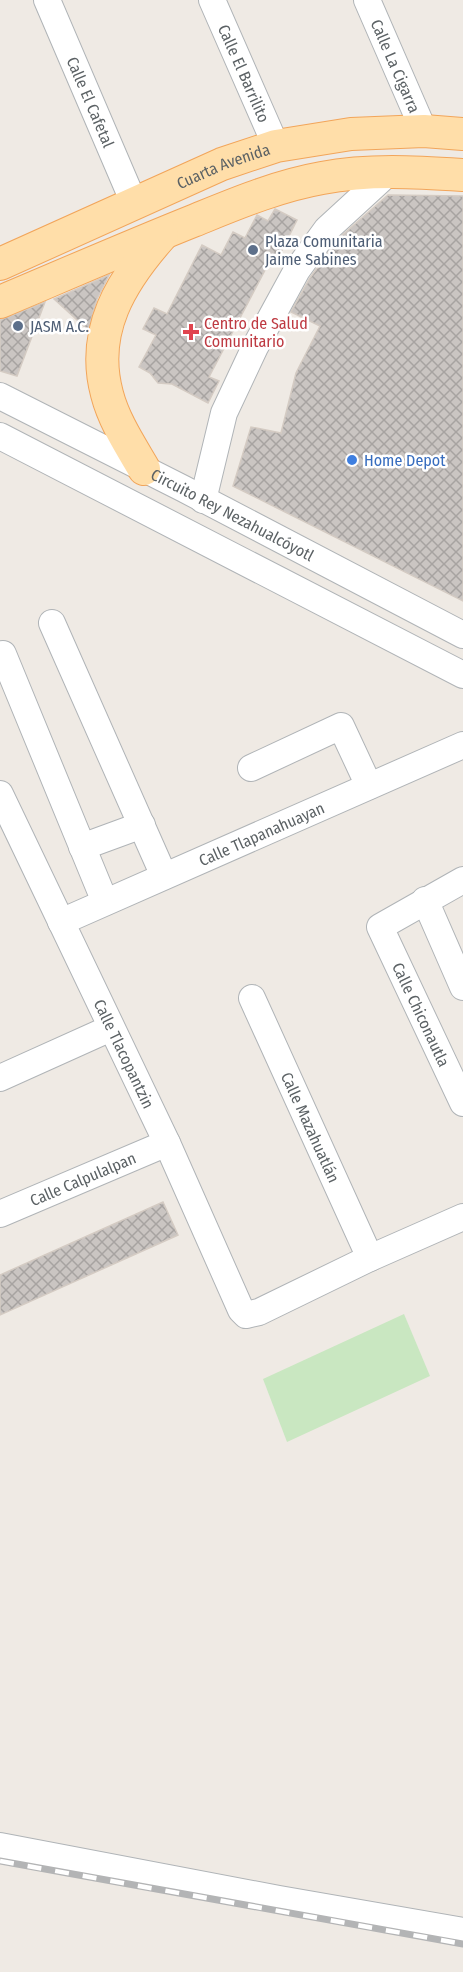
<svg xmlns="http://www.w3.org/2000/svg" width="463" height="1972" font-family="'Fira Sans Condensed',sans-serif">
  <defs>
    <pattern id="building-cross-hatch" width="8" height="8" patternUnits="userSpaceOnUse" patternTransform="scale(1.5)"><rect width="8" height="8" fill="#cac5c2"/><path d="M0 0l8 8M0 8l8-8" fill="none" stroke="#a7a3a1"/></pattern>
  </defs>
  <rect width="100%" height="100%" fill="#efeae4"/>
  <!-- green -->
  <path fill="#c9e7c1" d="M404,1314l26,62 -143,66 -24,-63z"/>
  <!-- building -->
  <path fill="url(#building-cross-hatch)" stroke="#d4cbc3" stroke-width="1.5" d="M388,195l75,1v405l-230,-115 18,-59 30,6 15,-60 24,-47 -29,-14 19,-34 28,-39z
    M275,209l22,11 -19,38 -5,-3 -64,122 10,4 -11,22 -36,-19 -14,-1 -8,-10 -11,-6 17,-32 -13,-6 11,-21 13,6 35,-69 19,10 12,-23 12,6 12,-23 11,6z
    M109,275l-12,24 -9,31 -34,-31z
    M45,302l-28,74 -17,-5v-51z
    M163,1202l15,33 -178,80v-40z"/>
  <g fill="none" stroke-linecap="round" stroke-linejoin="round">
    <!-- minor casing -->
    <g stroke="#b0b4b7" stroke-width="28">
      <g id="minor">
        <path id="s1" d="M47,0l87,203"/>
        <path id="s2" d="M212,0l64,146"/>
        <path id="s3" d="M367,0l57,131"/>
        <path id="s4" d="M0,396l184,93 279,146"/>
        <path d="M0,436l463,239"/>
        <path d="M203,500l21,-87 31,-66 42,-77 30,-41 61,-56"/>
        <path d="M52,623l112,253"/>
        <path d="M3,654l102,248"/>
        <path d="M251,768l90,-42 28,60"/>
        <path id="s5" d="M0,794l167,349 74,167 5,5 13,-3 111,-54 93,-41"/>
        <path d="M82,847l60,-22"/>
        <path id="s6" d="M463,880l-83,47 83,176"/>
        <path d="M425,900l38,87"/>
        <path id="s7" d="M61,922l402,-177"/>
        <path id="s8" d="M252,998l118,260"/>
        <path d="M0,1078l111,-50"/>
        <path id="s9" d="M0,1214l167,-71"/>
        <path d="M0,1846l279,53 184,32"/>
      </g>
    </g>
    <!-- major casing -->
    <g stroke="#f2a55a" stroke-width="34">
      <g id="major">
        <path id="s10" d="M0,264l222,-100 54,-18 75,-12 73,-3 39,3"/>
        <path d="M0,302c64,-27 128,-55 193,-81 42,-17 84,-35 129,-43 46,-9 95,-6 141,-3"/>
        <path d="M144,469c-14,-24 -30,-48 -37,-75 -17,-63 14,-113 55,-159"/>
      </g>
    </g>
    <!-- minor -->
    <use href="#minor" stroke="#fff" stroke-width="26"/>
    <!-- major -->
    <use href="#major" stroke="#ffdea9" stroke-width="32"/>
    <!-- rail casing -->
    <g stroke="#b3b4b5" stroke-width="7">
      <path id="rail" d="M0,1861l463,83"/>
    </g>
    <!-- rail -->
    <use href="#rail" stroke="#fff" stroke-width="4.5" stroke-dasharray="14" stroke-linecap="butt"/>
  </g>
  <!-- markers -->
  <g fill="#5c6f8a" stroke="#fff" stroke-width="2">
    <circle cx="253" cy="250" r="6"/>
    <circle cx="18" cy="326" r="6"/>
  </g>
  <path fill="#e0444e" stroke="#fff" stroke-width="2" d="M188 323h6v6h6v6h-6v6h-6v-6h-6v-6h6z"/>
  <circle fill="#3f7fe0" stroke="#fff" stroke-width="2" cx="352" cy="460" r="6"/>
  <g text-anchor="middle" stroke-width="5" stroke-linejoin="round" paint-order="stroke">
    <!-- street labels -->
    <g font-size="16" fill="#5c6265" stroke="#fff">
      <text dy="6" stroke="none"><textPath href="#s3" startOffset="72">Calle La Cigarra</textPath></text>
      <text dy="6" stroke="none"><textPath href="#s2" startOffset="80">Calle El Barrilito</textPath></text>
      <text dy="6" stroke="none"><textPath href="#s1" startOffset="111">Calle El Cafetal</textPath></text>
      <text dy="6" stroke="none"><textPath href="#s10" startOffset="244">Cuarta Avenida</textPath></text>
      <text dy="6" stroke="none"><textPath href="#s4" startOffset="261">Circuito Rey Nezahualcóyotl</textPath></text>
      <text dy="6" stroke="none"><textPath href="#s7" startOffset="219">Calle Tlapanahuayan</textPath></text>
      <text dy="6" stroke="none"><textPath href="#s6" startOffset="192">Calle Chiconautla</textPath></text>
      <text dy="6" stroke="none"><textPath href="#s5" startOffset="288">Calle Tlacopantzin</textPath></text>
      <text dy="6" stroke="none"><textPath href="#s8" startOffset="142">Calle Mazahuatlán</textPath></text>
      <text dy="6" stroke="none"><textPath href="#s9" startOffset="90">Calle Calpulalpan</textPath></text>
    </g>
    <!-- service labels -->
    <g font-size="16" fill="#4e5e75" stroke="#fff" text-anchor="start">
      <text x="265" y="247">Plaza Comunitaria<tspan x="265" dy="18">Jaime Sabines</tspan></text>
      <text x="30" y="332">JASM A.C.</text>
    </g>
    <!-- health labels -->
    <g font-size="16" fill="#be3a42" stroke="#fff" text-anchor="start">
      <text x="204" y="329">Centro de Salud<tspan x="204" dy="18">Comunitario</tspan></text>
    </g>
    <!-- shop labels -->
    <g font-size="16" fill="#366cbe" stroke="#fff" text-anchor="start">
      <text x="364" y="466">Home Depot</text>
    </g>
  </g>
</svg>
